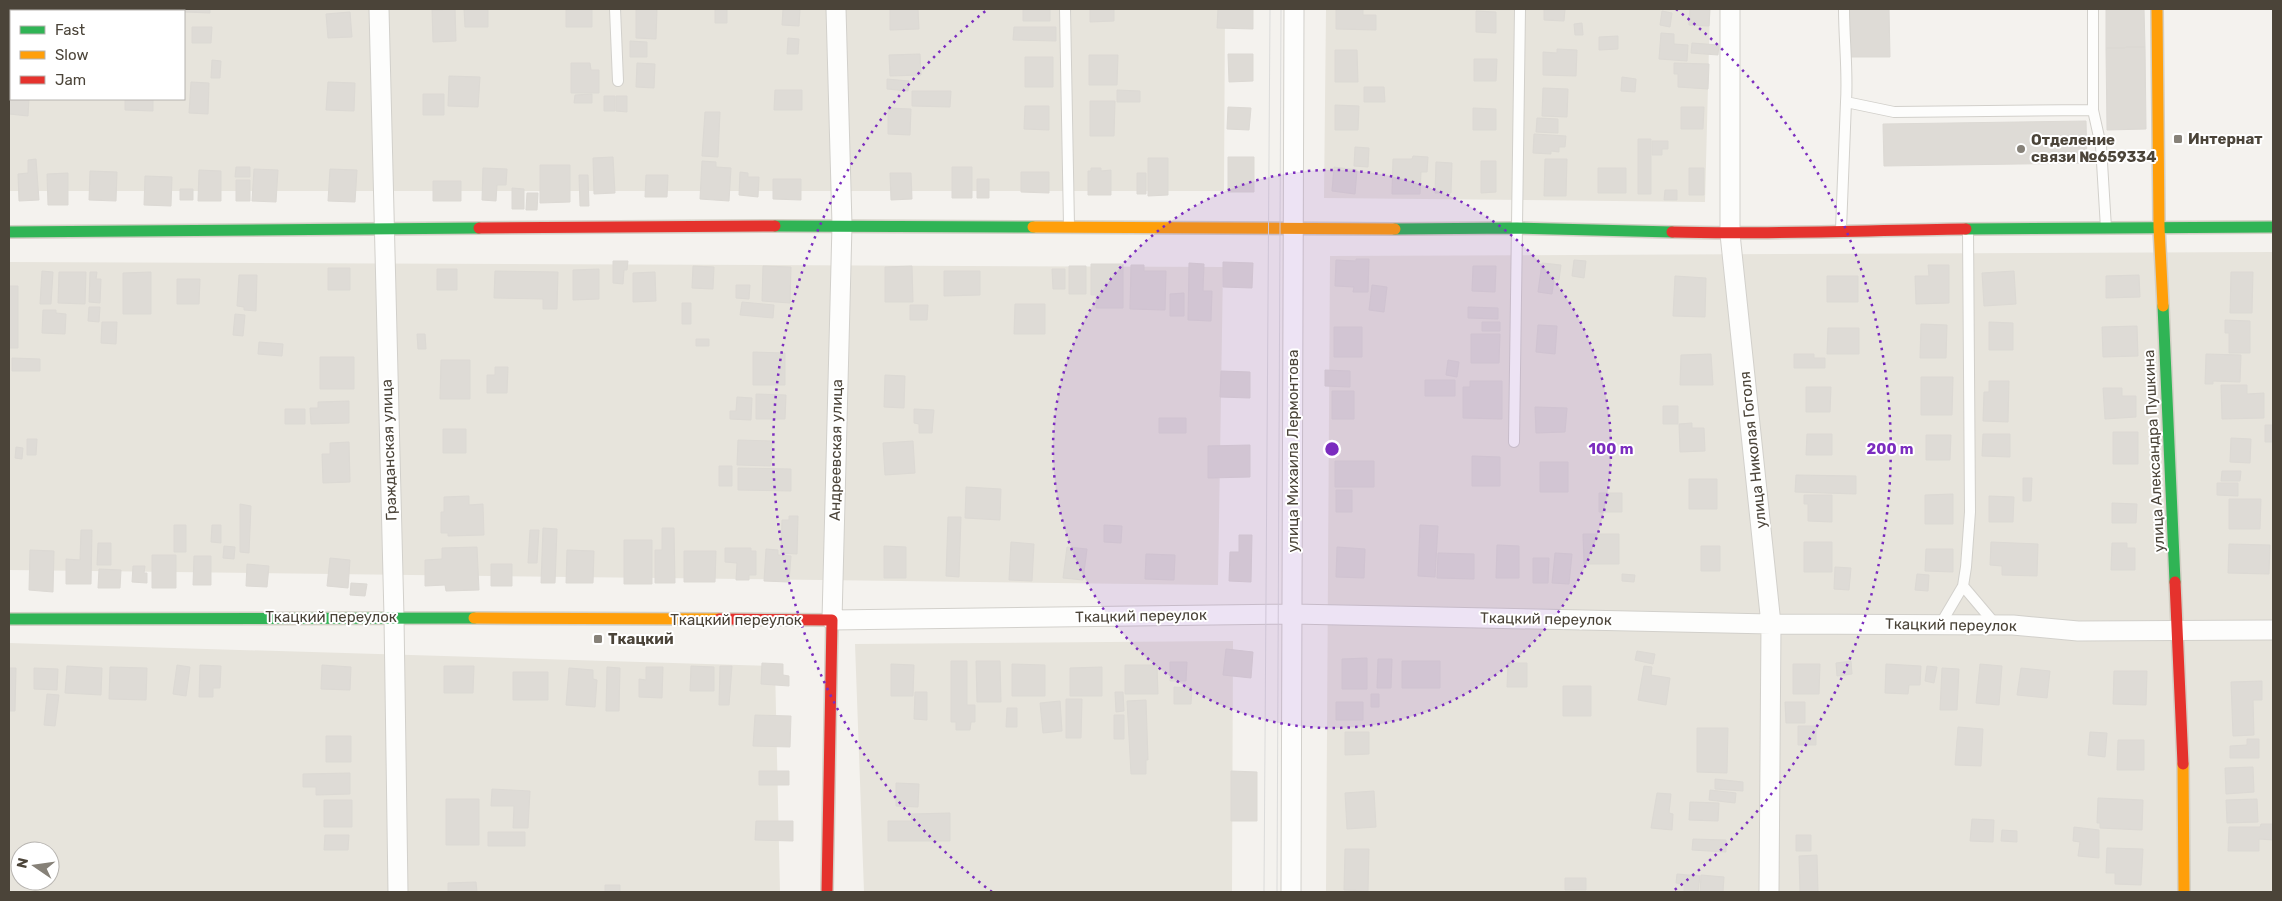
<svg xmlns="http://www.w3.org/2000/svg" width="2282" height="901" font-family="Rubik,sans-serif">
  <rect width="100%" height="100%" fill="#f4f2ee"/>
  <!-- residential -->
  <path fill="#e7e4dc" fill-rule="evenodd" d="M9,9h1216l-1,182h-1215zM11,11h173v88h-173z
    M1326,9h384l-5,193 -381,-4z
    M2273,252v640h-947l4,-636z
    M9,262l1214,5 -5,318 -1209,-15z
    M1233,641l-1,251h-368l-9,-248z
    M9,643l766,23 5,226h-771zM20,851h30v30h-30z"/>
  <!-- building -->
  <path fill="#dedbd6" stroke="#dcd9d4" d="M185,9h25v4l-25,-1z
    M455,9l1,32 -23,1 -1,-32z
    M464,9h24v18h-23z
    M566,9h26v18h-26z
    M636,9h21l-1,30 -20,-1z
    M715,9h12v14h-12z
    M783,9h17l-1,17 -17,-1z
    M890,9h28l1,20 -29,1z
    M1023,9h27v12h-27z
    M1090,9h24v12l-24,1z
    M1218,9h35v20l-36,-1z
    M1336,9h27v6h13v15l-40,-1z
    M1544,9h21l-1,12 -20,-1z
    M1690,9h20l-1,17 -20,-1z
    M1849,9h40l1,48h-40z
    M2106,9h38l1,38 -39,1z
    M1476,11l20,1v21l-20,-1z
    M1662,11l10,2 -2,14 -10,-2z
    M350,12l2,25 -24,1 -2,-24z
    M1582,23l1,12h-8l-1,-11z
    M192,27h20l-1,16h-19z
    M1014,27h42v14l-43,-1z
    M1661,33l13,1v10l14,1 -1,16 -28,-2z
    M1618,36v13l-19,1v-13z
    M788,38l11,1 -1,15h-11z
    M630,41l17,1v15h-17z
    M1692,43l27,2 -1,10 -27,-2z
    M2145,47l1,82 -39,1 -1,-82z
    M1557,49l20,1 -1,26 -33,-1v-23l14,1z
    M1335,50h22l1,32h-23z
    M920,54l1,21 -31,1 -1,-21z
    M1228,54h25v27l-24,1z
    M1089,55h29l-1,30h-28z
    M1025,57h28v30h-28z
    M1474,59h23l-1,22h-22z
    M212,60l9,1 -1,17h-9z
    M571,63h19l1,7h8v23h-28z
    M637,63l18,1 -1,24 -18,-1z
    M1674,63l35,1 -1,25 -30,-2v-13h-4z
    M449,76l31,1 -2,30 -30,-1z
    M1622,77l14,2 -1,13 -14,-1z
    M887,79l22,2 -1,10 -21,-2z
    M191,82l18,1 -1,31 -19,-1z
    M328,82l27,1 -1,28 -28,-1z
    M9,84h2v15h18l-1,17 -19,-2z
    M1364,87h20l1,15h-21z
    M1543,88l25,1 -1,28 -25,-1z
    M775,90h27v20h-28z
    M1117,90l23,1v11h-23z
    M912,91h39l-1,16 -38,-1z
    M423,94h21v21h-21z
    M592,94v9h-18l1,-8z
    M604,96h11v15h-11z
    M616,96h11v16l-11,-1z
    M125,99h28v12l-28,-1z
    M1090,101h25l-1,35h-24z
    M1335,105l24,1 -1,24h-23z
    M1025,106h24v24l-25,-1z
    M1228,107l23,1 -2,22 -22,-1z
    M1681,107h23l-1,22h-22z
    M888,108l23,1 -1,26 -22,-1z
    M1473,108l23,1v21h-23z
    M705,112h15l-2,45 -16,-1z
    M1537,118l21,1v14l-22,-1z
    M2086,121l1,42 -203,3 -1,-42z
    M1534,134l32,2 -1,11h-6v5l-8,-1v3l-18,-1z
    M1638,139h13v55h-13z
    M1652,141h16v8h-6v6h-10z
    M1355,147l14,1 -1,19 -14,-1z
    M1413,156l15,1 -1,15h-6l-1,22h-28l1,-35h19z
    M613,157l2,36 -21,1 -1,-36z
    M1228,157h26v35h-26z
    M1148,158h20v37l-20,1z
    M36,159l3,41 -20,1 -1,-27 10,-1v-13z
    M1545,159h22l-1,37h-22z
    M702,161l14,1v5l15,1 -2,33 -29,-2z
    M1481,161h15v31l-15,1z
    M1436,162l16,1 -1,30h-16z
    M540,165h30v37l-30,1z
    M236,167h14v10h-15z
    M952,167h20v31h-20z
    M1334,167l23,3 -2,24 -23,-3z
    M483,168l24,1 -1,16h-9l-1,16 -14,-1z
    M1091,168h10v3l10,-1v25h-23v-24h3z
    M1598,168h28v25h-28z
    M1689,168h15v27h-15z
    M254,169l24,1 -2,32 -24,-1z
    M330,169l27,1 -2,32 -27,-1z
    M199,170l22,1v30h-23z
    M90,171l27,1 -1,29 -27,-1z
    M740,172l8,1v4h11l-1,20 -19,-2z
    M1021,172h28v21l-28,-1z
    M68,173v32h-20l-1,-31z
    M890,173h21l1,26 -21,1z
    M1137,173h9v21h-9z
    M579,175h9l1,31h-9z
    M646,175h22l-1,22h-22z
    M145,176l27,1 -1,29 -27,-1z
    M773,179h28v21l-28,-1z
    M977,179h12v19h-12z
    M236,180h14v21h-14z
    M433,181h28v20h-28z
    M512,188l12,1v20h-12z
    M180,189h13v11h-13z
    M1665,190h12v10h-13z
    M527,193h11l-1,17h-11z
    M1356,259h13l-1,33h-15l1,-5 -19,-1 1,-26 20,1z
    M1574,260l12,1 -2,17 -12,-2z
    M613,261h15l-1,9h-3l-1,14 -10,-1z
    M1223,262l30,1 -1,25 -29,-1z
    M1189,263l15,1 -1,27h9l-1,30 -23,-1z
    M1542,263l19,2 -2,15 -5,-1 -2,15 -14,-2z
    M1091,264h32v44h-27v-13h-5z
    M1131,265h13v6h22l-1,39 -35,-1z
    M1928,265h21v38l-33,1 -1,-28h14z
    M693,266l21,1 -1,22 -21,-1z
    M763,266l28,1 -1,36 -28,-2z
    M912,266l1,36h-28v-35z
    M1069,266h17v28h-17z
    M1473,266h23l-1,26 -23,-1z
    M328,268h22v22h-22z
    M437,269h20v21h-20z
    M599,269v30l-26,1v-30z
    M1052,269h13v20h-12z
    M42,271l11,1 -2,32h-11z
    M495,271l63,1 -1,37h-14v-10l-49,-1z
    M944,271h36v24l-36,1z
    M2014,271l2,33 -32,2 -2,-33z
    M59,272h27l-1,32 -27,-1z
    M90,272h7l-1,7h5l-1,24 -11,-1z
    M151,272v42h-28v-41z
    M655,272l1,29 -23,1v-29z
    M2231,272h22l-1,41h-22z
    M239,275h18l-1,36 -12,-1v-3l-7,-1z
    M2139,275l1,22 -34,1v-22z
    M1675,276l31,2 -1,39 -32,-1z
    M1827,276h31v26h-31z
    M177,279h23l-1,25h-22z
    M736,285h14l-1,14 -13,-1z
    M1372,285l15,2 -3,25 -15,-2z
    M9,286h9v62h-9z
    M1184,293v23h-14v-22z
    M742,302l32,3 -1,13 -33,-3z
    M682,303h9v21h-9z
    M1015,304h30v30h-31z
    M910,305h18l-1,15h-17z
    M89,307h11l-1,15 -11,-1z
    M1468,307l30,1v11l-30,-1z
    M43,310h13v3l10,1 -1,20 -23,-1z
    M235,314l10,1 -2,21 -10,-1z
    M2225,320l25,1v32h-21v-20h-4z
    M102,322h15l-1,22 -15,-1z
    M1482,322h18v9h-18z
    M1989,322l24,1v27h-24z
    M1921,324l26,1 -1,33h-26z
    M1538,325l19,1 -2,28 -19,-2z
    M2137,326l1,30 -35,1 -1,-30z
    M1334,327h28v30h-28z
    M1828,328h31v26h-32z
    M417,334h8l1,15h-8z
    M1471,334h29l-1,29h-28z
    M696,339h13v7h-13z
    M259,342l24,2 -1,12 -24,-2z
    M753,352l32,1v32h-32z
    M1711,354l2,31h-33l1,-30z
    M1794,354h20v4h11v10h-31z
    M2206,354l35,1 -1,27 -27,-1v3h-8z
    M320,357h34v32h-34z
    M12,358l28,1v12h-28z
    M441,360h29v39h-30z
    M1448,360l11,2 -2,15 -11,-2z
    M495,367h13l-1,26h-20v-18h8z
    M1325,370l25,1v16l-25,-1z
    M1221,371l29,1v26l-30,-1z
    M885,375l20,1 -1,32 -20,-1z
    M1921,377h32l-1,38h-31z
    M1425,380h30v16h-30z
    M1470,381h32v38l-39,-1v-31h7z
    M1989,381h20l-1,41 -25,-1 1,-29h5z
    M2221,385h26v9l17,-1v25l-42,1z
    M1806,387h25l-1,25h-24z
    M2103,388h19v8h14v21l-31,2z
    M1332,391h22v28h-22z
    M756,394l30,1 -1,24h-29z
    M737,397l15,1 -1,22 -21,-1v-8h6z
    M349,401v22l-38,1 -1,-16h8v-6z
    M1663,406h15v18h-15z
    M1535,407l32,1 -2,24 -29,1z
    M285,409h20v15h-20z
    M914,409l20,1 -2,23h-13v-9l-5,-1z
    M1159,418h27v15h-27z
    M1692,423v5h12l1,23 -25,1 -1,-28z
    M2265,425h8v17h-8z
    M443,429h23v24h-23z
    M2113,432h25v32h-25z
    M1807,434h25v21h-26z
    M1983,434h27v23l-28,-1z
    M1926,435h25l-1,25h-24z
    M2231,438l20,1 -1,24 -20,-1z
    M27,439h10l-1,16h-9z
    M738,440l34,1 -1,25 -34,-1z
    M913,441l2,32 -30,2 -2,-32z
    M349,442l1,40 -27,1 -1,-29h8v-11z
    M1250,445v32l-42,1v-32z
    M16,447l7,1 -1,11 -7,-1z
    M1472,456l28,1v29h-28z
    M1335,461h39v26h-39z
    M1540,462h28v30h-28z
    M719,466h13v20h-13z
    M738,468l53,1v22l-53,-1z
    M2222,471h19l-1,10h-19z
    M1796,475l60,1v18l-61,-2z
    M2023,478h9l-1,23h-8z
    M1689,479h28v30h-28z
    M2217,483h21v13l-21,-1z
    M966,487l35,2 -1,31 -35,-2z
    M1336,490h16v22h-16z
    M1599,493h23v19h-23z
    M1953,494v30h-28v-29z
    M1804,495h28v27l-24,-1v-17h-4z
    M469,496v9l14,-1 1,31 -36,1v-3h-7v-21h3v-15z
    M1989,496l25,1 -1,25h-24z
    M2229,499h32l-1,30h-31z
    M2112,503l25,1 -1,19h-24z
    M240,504l11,2 -2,47 -9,-1z
    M789,516h9l-1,38 -16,-1 1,-33h7z
    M948,517h13l-2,60 -13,-1z
    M174,525h12v27h-12z
    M212,525h9v18l-10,-1z
    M1104,525l18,1 -1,17 -17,-1z
    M1420,525l18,1 -3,51 -17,-1z
    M543,528l14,1 -2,54h-14z
    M662,528h12l1,55h-20v-33h7z
    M81,530h11l-1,54h-25v-25l14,1z
    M530,530h9l-2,33h-9z
    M1583,534h36v30h-35z
    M1239,535h13l-1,47 -22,-1 1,-29h9z
    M624,540h28v44h-28z
    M1011,542l23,2 -2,37 -23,-1z
    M1804,542h28v30h-28z
    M1991,542l47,2 -1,32 -35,-1v-9l-12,-1z
    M98,543h13v22h-14z
    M2112,543h15v5h8v22h-24z
    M2229,544l41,1 -1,29 -41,-1z
    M1497,545l22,1v32h-23z
    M224,546l11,1 -1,12 -11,-1z
    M884,546l22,1v31h-22z
    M1701,546h19v25h-19z
    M477,547l2,43 -33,1 -1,-6 -20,1v-26l17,-1v-11z
    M1067,547l20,2 -4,31 -20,-2z
    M1337,547l28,2 -1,29 -28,-1z
    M725,548h26v3h5v24h-7v5h-13l1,-17 -12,-1z
    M766,549l12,1v5l13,1 -2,26 -25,-1z
    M1926,549h27v23l-28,-1z
    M30,550l24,1 -1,41 -24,-2z
    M567,550l27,1 -1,32h-27z
    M684,551h32l-1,31h-31z
    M1438,553l36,1v25l-37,-1z
    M1555,553l17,1 -3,30 -17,-1z
    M1146,554l29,1 -1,25 -29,-1z
    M152,555h24v33h-24z
    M194,556h17v29h-18z
    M330,558l20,2 -2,28 -21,-2z
    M1533,558h16l-1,25h-15z
    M247,564l22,2 -2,21 -21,-1z
    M491,564h21v22h-21z
    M133,566h12l-1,7h3v10l-15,-1z
    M1835,567l16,1 -2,22 -15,-1z
    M99,569l22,1 -1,18h-22z
    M1622,574l13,1 -1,7 -12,-1z
    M1917,574l12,1 -1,16 -13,-1z
    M351,583l16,1 -2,12 -15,-1z
    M1226,649l27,3 -2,26 -28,-3z
    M1637,651l18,3 -2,10 -18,-4z
    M1367,658v31h-25v-30z
    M1378,659h14l-1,29h-14z
    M951,661h16v44h8v17h-4l-1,8h-14v-8h-5z
    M976,661h24l1,41h-24z
    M1402,661h38v27h-38z
    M1851,661l1,13 -15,2 -1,-13z
    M1170,662h17l-1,19h-16z
    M762,663l21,1v11l6,1v10l-28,-2z
    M1508,663h19v24h-20z
    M891,664l23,1 -1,31h-22z
    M1012,664l33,1v31h-33z
    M1793,664h27l-1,30h-26z
    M1886,664l35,2 -1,19h-11l-1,9 -23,-1z
    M1980,664l22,2 -3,39 -23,-2z
    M177,665l13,2 -4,29 -13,-2z
    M200,665l21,1 -1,22h-7v9h-14z
    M322,665l29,2 -1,23 -29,-1z
    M1125,665h32l1,29h-33z
    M67,666l35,2 -1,27 -36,-2z
    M444,666h30l-1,27h-29z
    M691,666l23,1v24h-24z
    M720,666h12l-3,39h-10z
    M1644,666l8,1 -1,8 19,3 -4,27 -28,-5z
    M1927,666l10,1 -3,16 -9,-2z
    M110,667l37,1 -1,32 -37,-1z
    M607,667l13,1 -1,43h-13z
    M646,667h17l-1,31 -23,-1v-18l7,1z
    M1102,667v29h-32v-28z
    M9,668h7l-1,43h-6z
    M34,668l24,1 -1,21 -23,-1z
    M569,668l24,2v9l4,1 -2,27 -29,-2z
    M1942,668l17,1 -2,41h-17z
    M2021,668l29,3 -3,27 -30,-3z
    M2114,671h33l-1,34 -33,-1z
    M513,672h35v28h-35z
    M2262,681v19h-9l1,35 -21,1 -2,-54z
    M1563,686h28v30h-28z
    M1174,687l18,1 -1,16h-17z
    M915,692h12v28l-13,-1z
    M1115,692h8l1,19 -8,1z
    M47,694l12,1 -4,31 -11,-1z
    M1371,694h8v13h-8z
    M1066,699h16l-1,39h-15z
    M1146,700l2,60h-2v14h-15l-4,-73z
    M1060,701l2,30 -19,2 -3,-30z
    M1336,702h27v18h-27z
    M1785,702h20v21h-19z
    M1007,708h10v19h-11z
    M755,715l36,1 -1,31 -37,-1z
    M1114,715h10v24h-10z
    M1798,726h18v19h-18z
    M1958,727l25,2 -2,37 -26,-1z
    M1697,728h31l-1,45 -30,-1z
    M1345,732h24v22l-24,1z
    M2090,732l17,1 -2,24 -17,-2z
    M326,736h25v26h-25z
    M2247,739h12v19h-29v-12l17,-1z
    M2118,740h26v30h-27z
    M2253,767l1,25 -28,2 -1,-26z
    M759,771h30v14h-30z
    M1231,771l26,1v49h-26z
    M350,773v21l-34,1v-8h-13v-13z
    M1715,779l28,3v9l-28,-2z
    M896,783l23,1 -1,23 -22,-1z
    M492,789l38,2 -2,37h-15l1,-22h-23z
    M1710,790l26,3 -1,10 -26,-3z
    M1374,791l2,36 -29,2 -2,-36z
    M1657,793l14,1 -2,19 4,1 -1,16 -21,-2z
    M2098,798l45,2 -1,30 -42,-2v-5h-3z
    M446,799h33v46h-33z
    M2257,799l1,23 -31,1 -1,-23z
    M324,800h28v27h-28z
    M1690,802l29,1 -1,18 -29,-1z
    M950,813v28h-62v-20h24l-1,-7z
    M1972,819l22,1 -1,22 -23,-1z
    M756,821h37v20l-38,-1z
    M2261,824h12v16l-14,-1v12h-31l1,-24h31z
    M2074,827l25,3v28l-21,-2 2,-14 -7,-1z
    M2002,830l15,1v11l-16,-1z
    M488,832h37v14h-37z
    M325,835h24l-1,15h-24z
    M1796,835h15v16h-15z
    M1693,839l33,1v12l-34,-2z
    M2107,848l36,1 -2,36 -26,-1v-11h-9z
    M1345,849h24l-1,42 -24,-1z
    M1817,855l1,37h-18l-1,-36z
    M1677,874l23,2 -2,16h-14v-8l-8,-1z
    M1701,875l23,2 -1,15h-23z
    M1565,878h21v12h-21z
    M476,882l1,10h-29v-9z
    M605,885h15v7h-15z"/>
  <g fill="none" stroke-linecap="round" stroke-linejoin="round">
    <!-- lane casing -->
    <g stroke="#d2d0cb" stroke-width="12">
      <path id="lane" d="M169,9v2
        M615,9l3,72
        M1065,9l4,217
        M1844,9c0,31 4,62 2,93l48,10 199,-2 8,36 5,82
        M2093,9v101
        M1841,229l5,-127
        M1514,442l6,-433
        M1963,586l33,39
        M1940,625l23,-39 3,-19 4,-55 -2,-282"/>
    </g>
    <!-- street casing -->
    <g stroke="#d2d0cb" stroke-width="21">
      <path id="street" d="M379,9l15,608 4,275
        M836,9l6,216 -10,395 461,-6 478,10 242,1 65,6 195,-1
        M1730,9v225l41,390 -2,268
        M1291,892l3,-883"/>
    </g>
    <!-- fast casing -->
    <g stroke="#d3cfc5" stroke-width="14">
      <path id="fast" d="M775,226l258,1
        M1395,229l122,-1 155,4
        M1966,229l307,-2
        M9,232l470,-4
        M2163,306l12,276
        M9,619l465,-1"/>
    </g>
    <!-- slow casing -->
    <g stroke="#d3cfc5" stroke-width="14">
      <path id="slow" d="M2157,9l2,218 4,79
        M1033,227l362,2
        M474,618l245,1
        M2183,764l1,128"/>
    </g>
    <!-- jam casing -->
    <g stroke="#d3cfc5" stroke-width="14">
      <path id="jam" d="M479,228l296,-2
        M1672,232c98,3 196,-2 294,-3
        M2175,582l8,182
        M719,619l113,1 -5,272"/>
    </g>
    <!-- lane -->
    <use href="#lane" stroke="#fdfdfc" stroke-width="10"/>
    <!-- street -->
    <use href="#street" stroke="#fdfdfc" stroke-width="19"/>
    <!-- fast -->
    <use href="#fast" stroke="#30b455" stroke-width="11"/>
    <!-- slow -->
    <use href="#slow" stroke="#ff9f0a" stroke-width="11"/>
    <!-- jam -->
    <use href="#jam" stroke="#e5322d" stroke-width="11"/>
    <!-- tram -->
    <path stroke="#dbdbda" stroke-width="1" d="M1264,892l6,-883
      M1277,892l4,-883"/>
  </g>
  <!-- distance rings -->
  <circle cx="1332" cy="449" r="279" fill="#7b2cbf" fill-opacity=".12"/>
  <g fill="none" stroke="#7b2cbf" stroke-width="2.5" stroke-dasharray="2.5 5">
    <circle cx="1332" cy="449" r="279"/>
    <path d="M992 892A558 558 0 0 1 988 9M1676 9A558 558 0 0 1 1672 892"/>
  </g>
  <!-- markers -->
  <g fill="#868178" stroke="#fff" stroke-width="2">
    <rect x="2173" y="134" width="10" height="10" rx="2.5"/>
    <circle cx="2021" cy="149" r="5"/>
    <rect x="593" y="634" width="10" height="10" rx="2.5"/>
  </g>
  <g text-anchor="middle" stroke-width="4" stroke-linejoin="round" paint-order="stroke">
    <!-- poi labels -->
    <g font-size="15" font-weight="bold" fill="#4b4439" stroke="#fff" text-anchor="start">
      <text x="2188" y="144">Интернат</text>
      <text x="2031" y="145">Отделение<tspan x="2031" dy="17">связи №659334</tspan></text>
      <text x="608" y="644">Ткацкий</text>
    </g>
    <!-- street labels -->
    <g font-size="15" fill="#4b4439" stroke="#fff">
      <text transform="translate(389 450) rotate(-92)" y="5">Гражданская улица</text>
      <text transform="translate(836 450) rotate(-89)" y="5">Андреевская улица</text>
      <text transform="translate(1753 450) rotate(-96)" y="5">улица Николая Гоголя</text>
      <text transform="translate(1293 451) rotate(-90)" y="5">улица Михаила Лермонтова</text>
      <text transform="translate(2154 451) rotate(-93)" y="5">улица Александра Пушкина</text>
      <text transform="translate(1141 616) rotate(-1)" y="5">Ткацкий переулок</text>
      <text x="331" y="622">Ткацкий переулок</text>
      <text transform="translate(1546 619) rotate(1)" y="5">Ткацкий переулок</text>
      <text x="736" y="625">Ткацкий переулок</text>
      <text transform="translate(1951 625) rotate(1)" y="5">Ткацкий переулок</text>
    </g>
  </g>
  <circle cx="1332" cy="449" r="8" fill="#7b2cbf" stroke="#fff" stroke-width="2.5"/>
  <g font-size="15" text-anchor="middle" font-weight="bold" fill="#7b2cbf" stroke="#fff" stroke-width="4" stroke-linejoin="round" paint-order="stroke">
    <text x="1611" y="454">100 m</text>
    <text x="1890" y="454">200 m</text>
  </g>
  <!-- border -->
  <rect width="2282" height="901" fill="none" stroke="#4b4439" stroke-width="20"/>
  <!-- legend -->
  <rect x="10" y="10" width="175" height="90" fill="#ffffff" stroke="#b7b4b0"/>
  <rect x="20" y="26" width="25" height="8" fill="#30b455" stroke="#b7b4b0"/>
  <text x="55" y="35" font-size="15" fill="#4b4439">Fast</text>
  <rect x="20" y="51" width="25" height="8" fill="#ff9f0a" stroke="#b7b4b0"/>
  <text x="55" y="60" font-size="15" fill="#4b4439">Slow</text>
  <rect x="20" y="76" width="25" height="8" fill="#e5322d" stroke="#b7b4b0"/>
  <text x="55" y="85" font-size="15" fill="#4b4439">Jam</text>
  <!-- north arrow -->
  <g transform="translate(35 866) rotate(283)"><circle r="24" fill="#ffffff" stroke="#b7b4b0"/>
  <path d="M0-4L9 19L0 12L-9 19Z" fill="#868178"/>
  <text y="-8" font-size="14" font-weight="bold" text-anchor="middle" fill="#4b4439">N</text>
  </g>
</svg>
